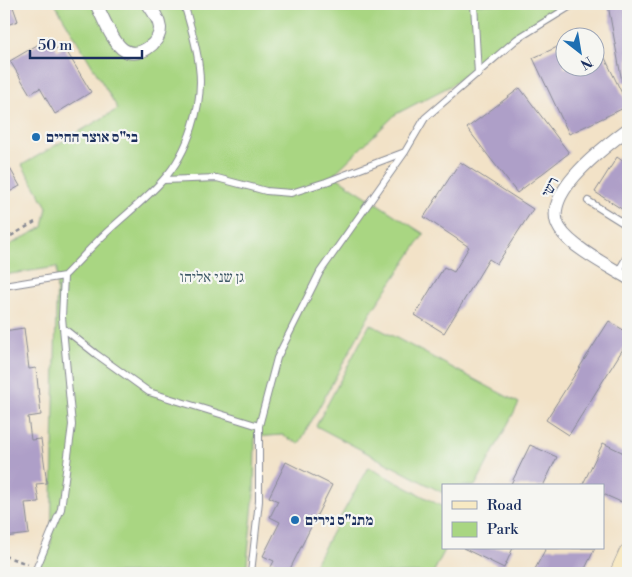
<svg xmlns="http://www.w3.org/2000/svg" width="632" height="577" font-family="'Libre Bodoni','Frank Ruhl Libre',serif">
  <rect width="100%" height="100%" fill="#f6f6f2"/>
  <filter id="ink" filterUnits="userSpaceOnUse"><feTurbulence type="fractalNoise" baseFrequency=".02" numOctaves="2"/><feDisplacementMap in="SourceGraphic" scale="10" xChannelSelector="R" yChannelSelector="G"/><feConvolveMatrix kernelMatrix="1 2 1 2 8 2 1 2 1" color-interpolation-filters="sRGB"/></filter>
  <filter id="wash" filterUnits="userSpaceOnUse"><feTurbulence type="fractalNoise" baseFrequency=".0096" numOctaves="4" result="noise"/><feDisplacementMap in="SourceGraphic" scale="20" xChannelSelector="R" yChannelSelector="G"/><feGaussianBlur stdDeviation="1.12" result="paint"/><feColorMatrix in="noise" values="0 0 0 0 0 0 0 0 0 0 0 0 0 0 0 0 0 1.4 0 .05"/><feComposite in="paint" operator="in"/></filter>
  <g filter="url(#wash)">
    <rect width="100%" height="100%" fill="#f2e2c7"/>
    <!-- green -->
    <path fill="#a9d682" stroke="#628270" d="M55,4h513l-64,38 -52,43 -56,29 -63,61 91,59 -54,80 -71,130 -17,-9 -27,2 -1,56 -8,80h-210l15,-29 6,-277 -53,8v-27l39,-21 4,-20 -25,-42 96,-56z
      M370,324l149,79 -44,83h-32v7l-127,-67z
      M368,467l75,40v41h3l-13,25h-123z"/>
    <g id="blocks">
      <!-- building -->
      <path fill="#ae9fc8" d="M4,4h8l6,17 -14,5z
        M615,4h13v78h-6l-14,-77z
        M594,35l34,71 -59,28 -36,-76 31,-14v24h30z
        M49,38l9,13 6,-4 27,45 -36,22 -15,-26 -10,6 -20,-33z
        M520,88l49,65 -52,40 -50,-65z
        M617,157l11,8v48l-33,-21z
        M4,158l16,28 -16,9z
        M460,162l73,47 -36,55 -8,-5 -45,74 -29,-18 29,-48 10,5 15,-25 -45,-30z
        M609,321l19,12v8l-59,94 -23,-15z
        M24,328l5,41 7,-1 5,47 -13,2 3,23 10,-1 6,44 -11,1 3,18 -14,1 4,31 -24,3 -1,-206z
        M603,443l25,12v33l-7,14 -18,-8v-8h-21z
        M530,445l27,12 -14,29h-33z
        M286,462l46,23 -44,88h-20l6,-12 -11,-5 17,-34 -10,-5 8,-16 -9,-4z
        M463,548h50l-9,20z
        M546,548h49l-12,25h-50z"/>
    </g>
  </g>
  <g filter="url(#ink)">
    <use href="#blocks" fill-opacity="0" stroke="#868892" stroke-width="1"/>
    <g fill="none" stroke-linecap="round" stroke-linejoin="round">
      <!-- lane casing -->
      <g stroke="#868892" stroke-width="8">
        <path id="lane" d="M474,4l4,70
          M164,180l53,-2 49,13 25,2 35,-11 79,-30
          M588,201l40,25
          M618,272l10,-17
          M4,286l60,-10
          M63,328l33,26 53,38 110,34
          M36,573l1,-6 24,-58 11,-84 -10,-108 2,-41c14,-14 28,-30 43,-44 18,-17 39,-33 56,-52 25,-27 41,-76 36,-113 -2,-21 -9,-43 -15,-63
          M251,573l8,-72v-75l18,-68 43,-86 85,-120 20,-34 92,-79 57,-35"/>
      </g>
      <!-- street casing -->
      <g stroke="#868892" stroke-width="14">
        <path id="street" d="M96,4c6,11 17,40 28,46 14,9 36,-6 36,-22 -1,-9 -7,-17 -12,-24
          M628,129c-22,17 -90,66 -68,100 11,18 50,38 68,49"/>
      </g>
      <!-- secondary casing -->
      <g stroke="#868892" stroke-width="19">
        <path id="secondary" d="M619,573l9,-20"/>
      </g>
      <!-- path -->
      <path stroke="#868892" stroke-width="2.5" stroke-dasharray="4 4" stroke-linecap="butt" d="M4,240l31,-18
        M4,556l24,8"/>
      <!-- lane -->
      <use href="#lane" stroke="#fff" stroke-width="6"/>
      <!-- street -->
      <use href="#street" stroke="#fff" stroke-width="12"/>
      <!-- secondary -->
      <use href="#secondary" stroke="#f7e9c3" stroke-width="18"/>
    </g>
  </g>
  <!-- markers -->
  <g fill="#1f6fb2" stroke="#f6f6f2" stroke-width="2">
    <circle cx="36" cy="137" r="5"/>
    <circle cx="295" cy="520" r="5"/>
  </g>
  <g text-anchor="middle" stroke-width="4.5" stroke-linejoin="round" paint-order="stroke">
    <!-- poi labels -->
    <g font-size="15" font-weight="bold" fill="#1b2f5e" stroke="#f6f6f2" text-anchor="start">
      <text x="46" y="142">בי"ס אוצר החיים</text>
      <text x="305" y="525">מתנ"ס נירים</text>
    </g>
    <!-- street labels -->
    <g font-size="15" fill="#1b2f5e" stroke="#f6f6f2">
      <text transform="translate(550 187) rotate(-63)" y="5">רשי</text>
    </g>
    <!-- park labels -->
    <g font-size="15" fill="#3e5967" stroke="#f6f6f2">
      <text x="212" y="282">גן שני אליהו</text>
    </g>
  </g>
  <!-- margin -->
  <rect width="632" height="577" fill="none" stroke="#f6f6f2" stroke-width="20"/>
  <!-- legend -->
  <rect x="442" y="484" width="162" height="65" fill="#f6f6f2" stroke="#9ea6b7"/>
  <rect x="452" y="501" width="25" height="8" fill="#f7e9c3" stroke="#9ea6b7"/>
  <text x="487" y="510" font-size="15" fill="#1b2f5e">Road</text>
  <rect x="452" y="522" width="25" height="15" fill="#a9d682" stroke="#9ea6b7"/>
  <text x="487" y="534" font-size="15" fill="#1b2f5e">Park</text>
  <!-- north arrow -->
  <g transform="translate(580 52) rotate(149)"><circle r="24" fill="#f6f6f2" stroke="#9ea6b7"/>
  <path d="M0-4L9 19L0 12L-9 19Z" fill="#1f6fb2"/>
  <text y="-8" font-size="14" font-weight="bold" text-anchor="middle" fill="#1b2f5e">N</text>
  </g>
  <!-- scale -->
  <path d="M30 50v8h112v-8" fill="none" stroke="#1b2f5e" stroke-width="2.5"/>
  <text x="38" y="50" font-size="15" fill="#1b2f5e" stroke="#f6f6f2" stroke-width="4" paint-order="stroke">50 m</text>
</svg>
